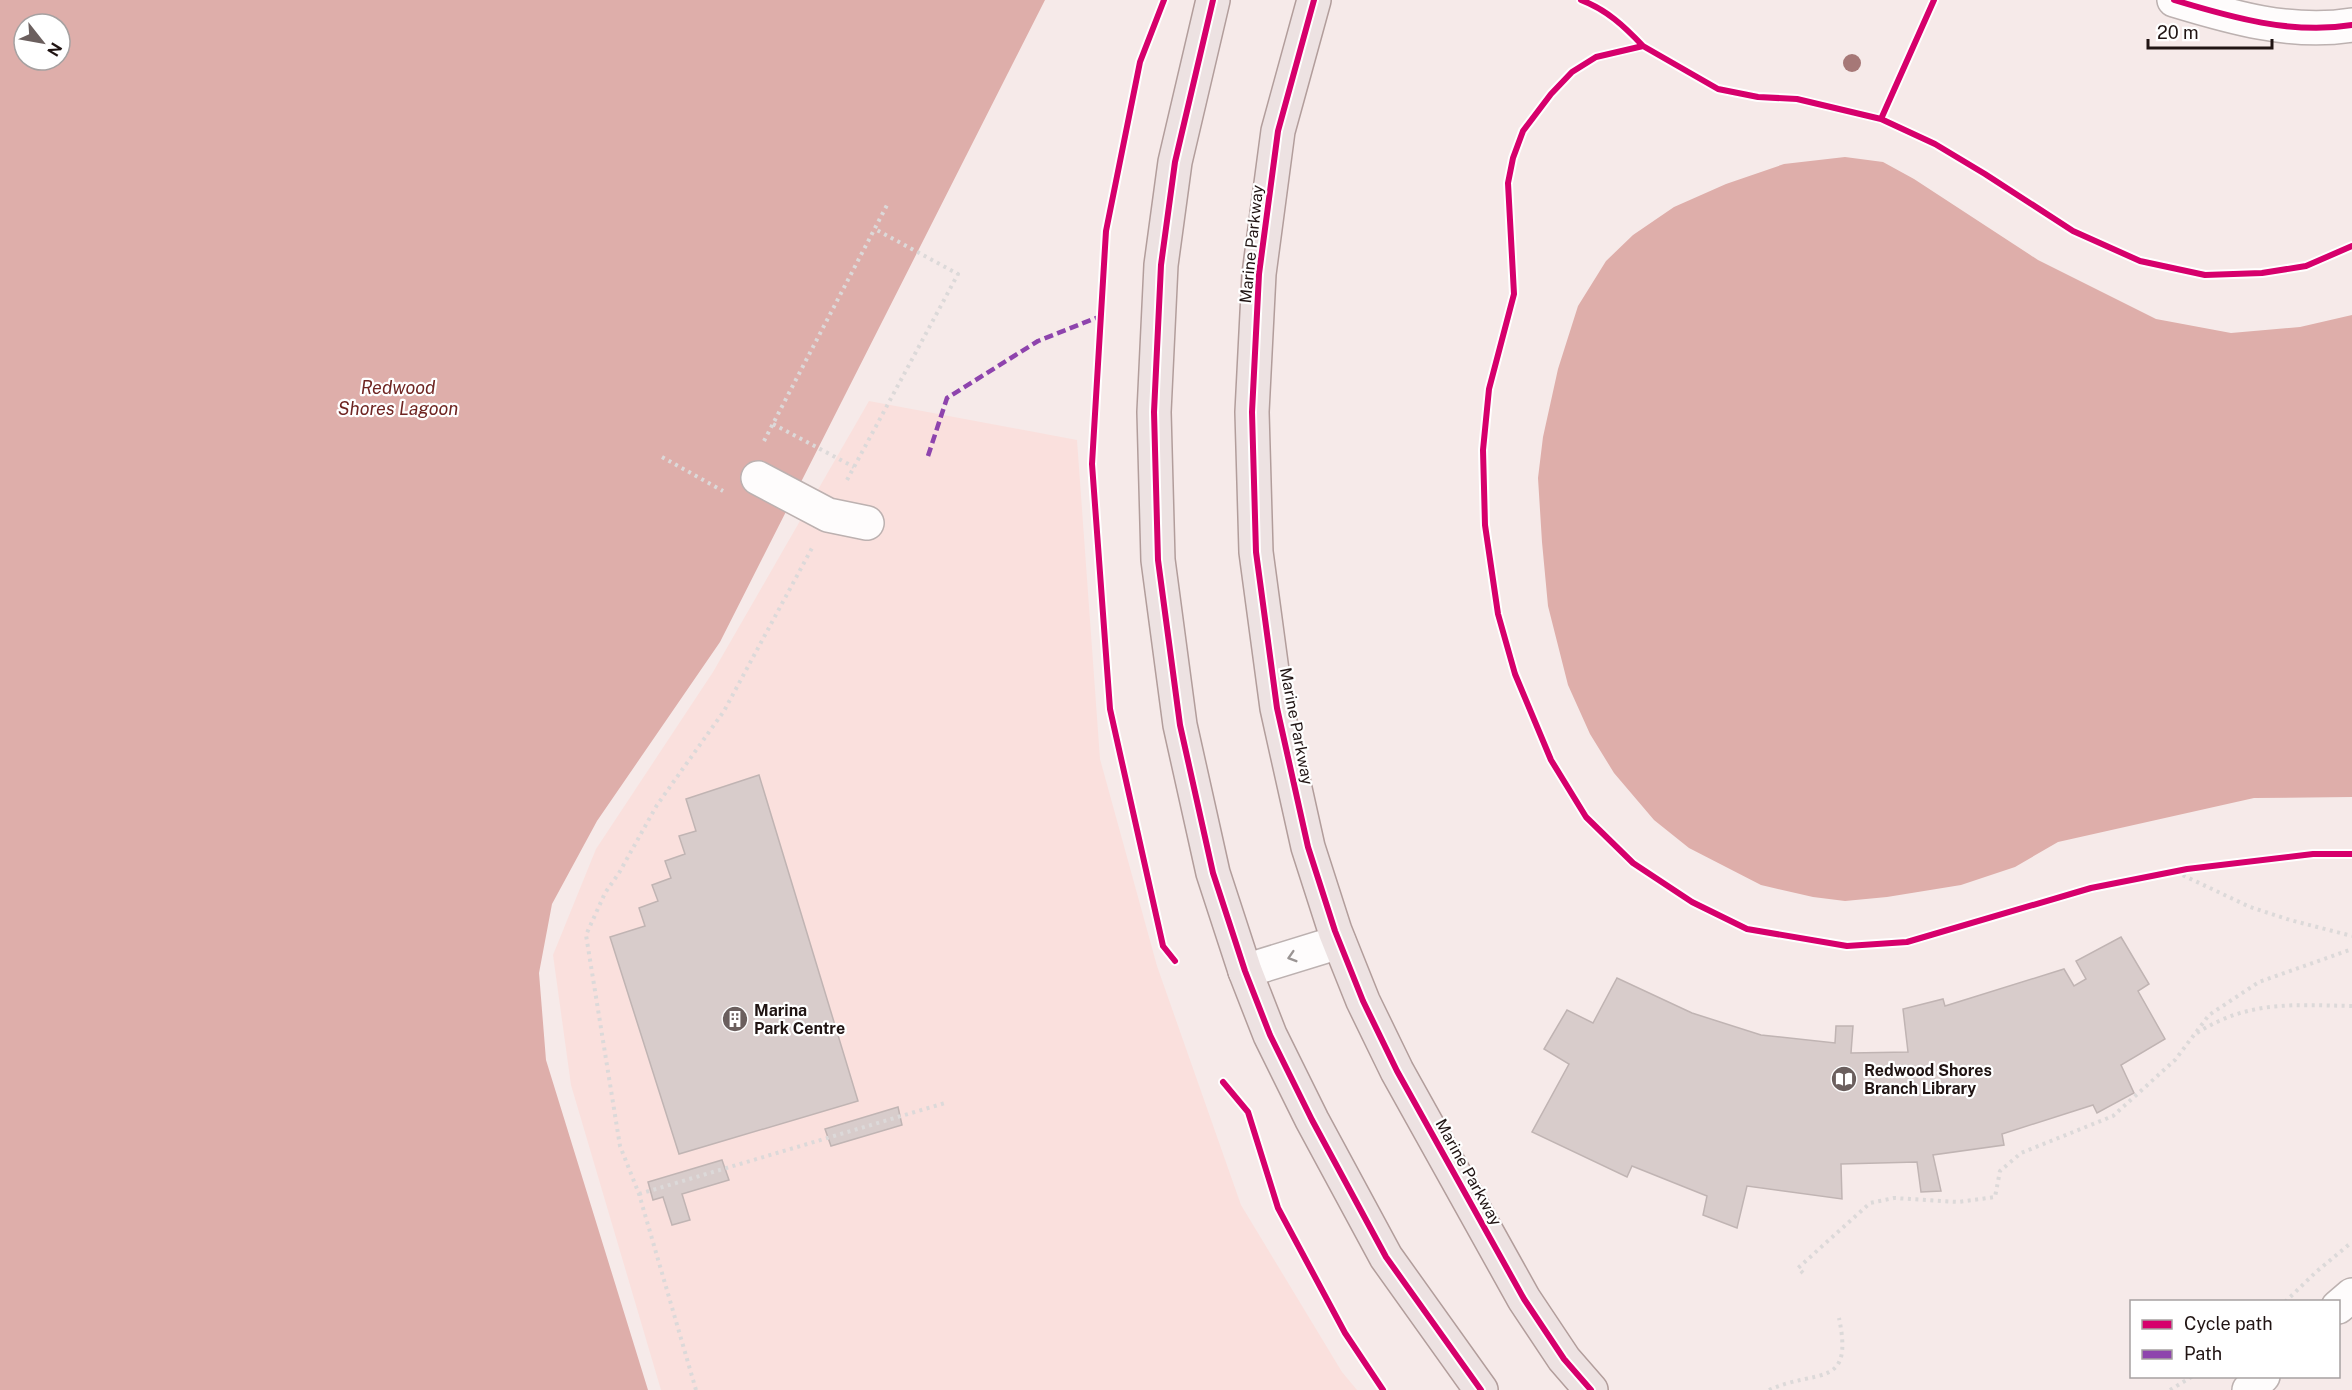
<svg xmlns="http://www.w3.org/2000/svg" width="2352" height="1390" font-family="'Public Sans',sans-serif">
  <rect width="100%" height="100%" fill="#f6eae9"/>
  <!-- built -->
  <path fill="#fae0dd" d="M869,401l208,39 23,319 57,207 84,239 101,167 15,18h-696l-90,-305 -18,-130 43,-106 117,-177z"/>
  <!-- water -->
  <path fill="#deaeaa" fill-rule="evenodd" d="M0,0h1045l-325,642 -123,179 -45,83 -13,69 7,87 102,330h-648zM24,24h36v36h-36z
    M1845,157l38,5 31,17 124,81 118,59 75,14 69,-6 52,-12v482l-98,1 -196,44 -43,25 -54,18 -74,12 -42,4 -32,-4 -52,-12 -72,-37 -35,-28 -40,-47 -24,-39 -22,-49 -20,-79 -6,-64 -4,-64 5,-41 15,-68 20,-63 28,-45 27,-26 41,-28 52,-23 58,-20z"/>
  <!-- building -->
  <path fill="#d8cccb" stroke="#c0b4b3" stroke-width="1.5" d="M759,775l99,326 -179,53 -69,-217 35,-11 -6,-18 19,-7 -6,-16 19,-7 -6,-17 20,-7 -6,-18 17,-5 -10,-32z
    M2121,937l28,47 -11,7 27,48 -44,26 13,28 -37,20 -4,-8 -91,29 2,11 -71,10 8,36 -20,1 -4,-30 -76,2 1,35 -95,-13 -10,42 -34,-13 4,-19 -75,-30 -5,11 -95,-45 37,-68 -25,-15 23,-39 26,13 24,-45 75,35 69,22 74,8 1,-17h17l-2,27 57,-1 -5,-43 40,-10 2,7 119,-37 10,17 12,-7 -10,-18z
    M898,1107l4,18 -71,21 -6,-17z
    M722,1160l7,20 -47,14 8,26 -18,5 -9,-28 -10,3 -5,-18z"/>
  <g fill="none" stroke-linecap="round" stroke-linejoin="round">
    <!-- minor casing -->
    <g stroke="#bcb1b0" stroke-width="36">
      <path id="minor" d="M2174,0c56,17 118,35 178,25
        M758,478l70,37 39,8
        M1245,971l94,-29
        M2338,1307l14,-12
        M2249,1390l14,-14"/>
    </g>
    <!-- major casing -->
    <g stroke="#b29d9b" stroke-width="36">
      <path id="major" d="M1213,0l-38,162 -14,103 -7,147 4,148 22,165 33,148 32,98 25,64 42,85 74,137 95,133
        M1314,0l-36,131 -19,143 -7,138 4,140 21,156 31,139 27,84 28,70 34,70 127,228 40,60 27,31"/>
    </g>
    <!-- path -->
    <path stroke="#dcd9d9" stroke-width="4" stroke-dasharray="3 4.5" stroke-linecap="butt" d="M773,424l81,43
      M764,441l123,-236
      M662,457l61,34
      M847,480l111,-206 -83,-45
      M2176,872l74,35 40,13 62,16
      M2197,1033c52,-33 96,-28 155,-27
      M639,1194l306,-91
      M1803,1273l-5,-5 72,-65 24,-5 64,4 37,-5 5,-26 21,-18 92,-37 62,-56 34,-45 50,-33 93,-33
      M2285,1302l31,-30 36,-30
      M696,1390l-57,-196 -19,-48 -34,-211 19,-42 14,-20 38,-68 67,-94 88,-163
      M1769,1390c48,-22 85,0 70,-72
      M2170,1390l23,-14"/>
    <!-- minor -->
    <use href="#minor" stroke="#fefcfc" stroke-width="33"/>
    <!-- major -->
    <use href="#major" stroke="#ede2e2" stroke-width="33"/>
    <!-- quiet -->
    <path stroke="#8e44ad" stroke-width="4.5" stroke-dasharray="9 4.5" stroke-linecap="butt" d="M928,456l19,-58 91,-57 63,-25"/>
    <!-- cycleway casing -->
    <g stroke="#fff" stroke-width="10">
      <path id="cycleway" d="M1164,0l-24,62 -34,169 -14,233 18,245 53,237 12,15
        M1213,0l-38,162 -14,103 -7,147 4,148 22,165 33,148 32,98 25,64 42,85 74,137 95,133
        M1314,0l-36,131 -19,143 -7,138 4,140 21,156 31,139 27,84 28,70 34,70 127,228 40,60 27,31
        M1581,0c26,10 43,26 62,46
        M2174,0c56,17 118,35 178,25
        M1881,119l53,-119
        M2352,246l-46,20 -44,7 -57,2 -65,-14 -67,-30 -88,-57 -50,-30 -54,-25 -84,-20 -39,-2 -40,-8 -75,-43 -47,11 -24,15 -21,22 -28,37 -10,27 -5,25 6,111 -25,95 -6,61 2,75 13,89 17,60 36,86 35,57 47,46 59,39 55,27 100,17 60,-4 184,-54 96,-19 126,-15h39
        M1223,1082l25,30 30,96 67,125 38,57"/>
    </g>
    <!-- cycleway -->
    <use href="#cycleway" stroke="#d6006c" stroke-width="6"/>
  </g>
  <!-- trees -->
  <circle fill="#a67877" cx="1852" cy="63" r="9"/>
  <!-- one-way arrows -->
  <defs><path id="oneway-chevron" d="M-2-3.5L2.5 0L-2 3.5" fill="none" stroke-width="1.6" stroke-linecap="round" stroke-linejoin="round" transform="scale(1.5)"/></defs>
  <use stroke="#9a9493" href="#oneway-chevron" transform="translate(1292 957) rotate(163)"/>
  <!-- icons -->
  <defs>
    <g id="building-disc" transform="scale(1.35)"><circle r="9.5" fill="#6b5f5e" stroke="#fff"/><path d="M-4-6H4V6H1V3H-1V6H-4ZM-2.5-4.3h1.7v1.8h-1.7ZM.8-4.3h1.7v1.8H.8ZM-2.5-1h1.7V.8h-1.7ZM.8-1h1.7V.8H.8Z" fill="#fff"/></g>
    <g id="library-disc" transform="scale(1.35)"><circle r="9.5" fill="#6b5f5e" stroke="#fff"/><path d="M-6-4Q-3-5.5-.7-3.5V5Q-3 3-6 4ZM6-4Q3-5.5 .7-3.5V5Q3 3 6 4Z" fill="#fff"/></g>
  </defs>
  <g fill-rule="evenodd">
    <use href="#building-disc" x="735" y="1019"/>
    <use href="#library-disc" x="1844" y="1079"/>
  </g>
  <g text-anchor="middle" stroke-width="4.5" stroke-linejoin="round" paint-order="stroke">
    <!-- street labels -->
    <g font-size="16" fill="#201413" stroke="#fff">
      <text transform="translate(1251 244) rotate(-84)" y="6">Marine Parkway</text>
      <text transform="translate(1297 726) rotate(79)" y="6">Marine Parkway</text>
      <text transform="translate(1469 1172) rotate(61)" y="6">Marine Parkway</text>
    </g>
    <!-- poi labels -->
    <g font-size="16" font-weight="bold" fill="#201413" stroke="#fff" text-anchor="start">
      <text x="754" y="1016">Marina<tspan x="754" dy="18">Park Centre</tspan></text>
      <text x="1864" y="1076">Redwood Shores<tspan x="1864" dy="18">Branch Library</tspan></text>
    </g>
    <!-- water labels -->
    <g font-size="18" font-style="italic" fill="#6f2522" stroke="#fff">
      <text x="398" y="394">Redwood<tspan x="398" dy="21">Shores Lagoon</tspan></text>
    </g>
  </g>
  <!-- legend -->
  <rect x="2130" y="1300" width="210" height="78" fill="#ffffff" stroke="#a6a1a1" stroke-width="1.5"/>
  <rect x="2142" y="1320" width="30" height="9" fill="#d6006c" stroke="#a6a1a1" stroke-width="1.5"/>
  <text x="2184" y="1330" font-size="18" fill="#201413">Cycle path</text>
  <rect x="2142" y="1350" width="30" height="9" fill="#8e44ad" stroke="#a6a1a1" stroke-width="1.5"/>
  <text x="2184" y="1360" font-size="18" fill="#201413">Path</text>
  <!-- north arrow -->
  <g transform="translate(42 42) rotate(121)"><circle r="28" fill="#ffffff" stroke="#a6a1a1" stroke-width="1.5"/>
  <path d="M0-4.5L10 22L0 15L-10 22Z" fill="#6b5f5e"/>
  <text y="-9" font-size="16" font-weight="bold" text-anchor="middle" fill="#201413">N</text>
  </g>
  <!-- scale -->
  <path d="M2148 39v9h124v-9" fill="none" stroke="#201413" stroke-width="3"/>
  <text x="2157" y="39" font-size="18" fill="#201413" stroke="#ffffff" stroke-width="4.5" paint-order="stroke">20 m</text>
</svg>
